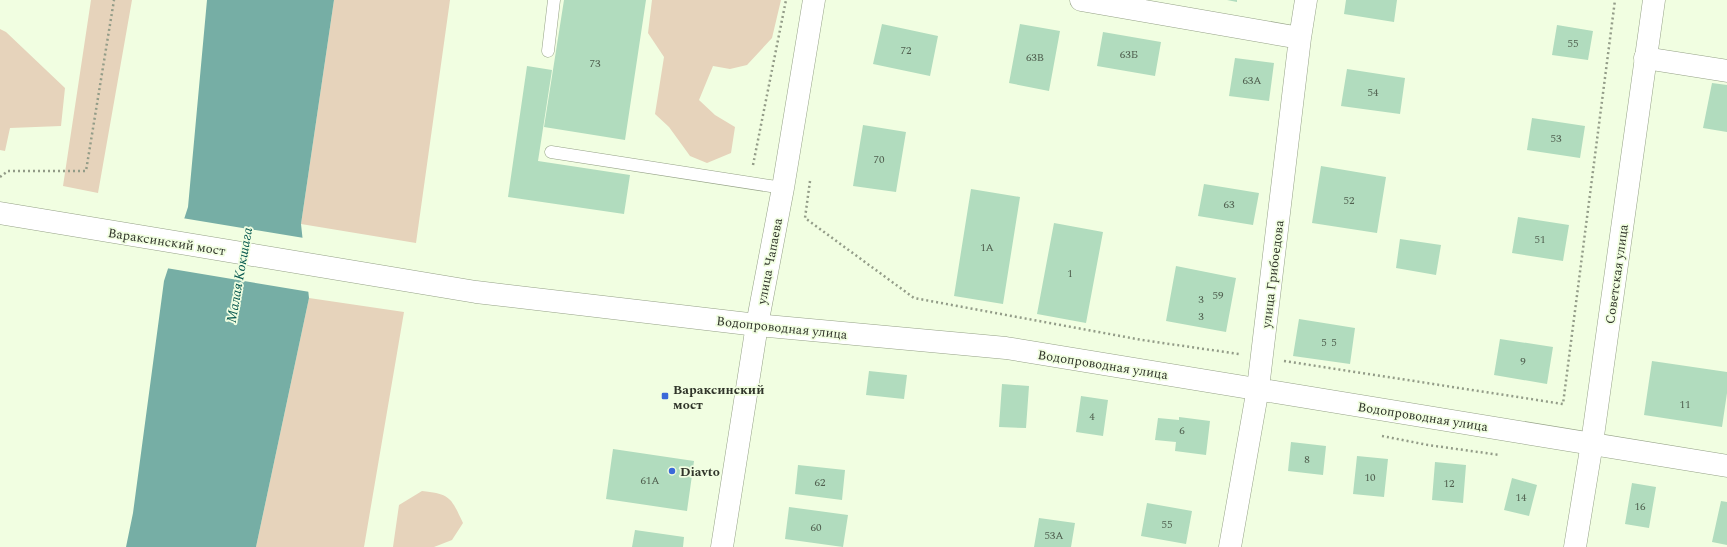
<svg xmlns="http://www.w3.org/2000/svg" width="1727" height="547" font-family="Spectral,serif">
  <rect width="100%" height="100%" fill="#f1fee1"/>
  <!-- green -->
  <path fill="#e6d3bb" d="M91,0h41l-34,193 -35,-7z
    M334,0h116l-34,243 -115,-19z
    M652,0h129l-9,38 -25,27 -17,4 -17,-3 -14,34 16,15 20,12 -4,26 -24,10 -17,-7 -21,-29 -14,-13 9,-57 -16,-24z
    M0,29l6,3 59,56 -4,38 -51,2 -5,23 -5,-1z
    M309,298l95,14 -40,235h-108z
    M422,491c29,3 29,7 41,32l-11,17 -18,7h-41l6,-42z"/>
  <!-- water -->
  <path fill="#76aea5" d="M207,0h127l-33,224 8,74 -53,249h-130l7,-34 31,-232 24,-74z"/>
  <!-- pier -->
  <path fill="#f1fee1" d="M182,218l122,20 6,54 -144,-24z"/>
  <!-- building -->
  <path fill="#b1dcbe" d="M564,0h82l-21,140 -81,-13z
    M1227,0h10v2z
    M1346,0h51l-3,22 -50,-8z
    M882,24l56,12 -8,40 -57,-12z
    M1020,24l40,7 -11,60 -40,-8z
    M1557,25l36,6 -5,29 -36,-5z
    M1103,32l58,10 -6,34 -58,-10z
    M1235,58l39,5 -5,38 -40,-5z
    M527,66l25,4 -14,91 92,14 -6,39 -116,-17z
    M1347,69l58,9 -5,36 -59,-8z
    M1712,83l15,2v47l-24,-4z
    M1532,118l53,8 -5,32 -53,-8z
    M863,125l43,7 -10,60 -43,-6z
    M1321,166l65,11 -9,56 -65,-10z
    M1204,184l55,9 -6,32 -55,-9z
    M971,189l49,8 -17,107 -49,-8z
    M1518,217l51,8 -6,36 -51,-8z
    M1054,223l49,9 -17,91 -49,-9z
    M1400,239l41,6 -5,30 -40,-7z
    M1176,266l60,12 -10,54 -60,-11z
    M1299,319l56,9 -5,36 -57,-8z
    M1500,339l53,8 -6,37 -53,-9z
    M1652,361l75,11v21l-5,34 -78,-12z
    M869,371l38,4 -3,24 -38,-4z
    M1002,384l27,2 -3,42 -27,-1z
    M1081,396l27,4 -5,36 -27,-4z
    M1179,417l31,4 -4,34 -31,-4 1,-9 -21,-2 3,-22 21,2z
    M1291,442l35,4 -3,29 -35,-4z
    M613,449l81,12 -7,50 -81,-12z
    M1357,456l31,3 -4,38 -31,-3z
    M1435,462l31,3 -3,38 -31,-3z
    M798,465l47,5 -3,30 -47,-6z
    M1512,478l25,7 -8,31 -25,-6z
    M1632,483l24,4 -7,41 -24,-4z
    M1721,501l6,1v43l-15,-3z
    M1147,503l45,8 -6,33 -45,-8z
    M789,507l59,8 -5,32 -58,-8z
    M1039,518l36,5 -4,24h-37z
    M635,530l49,7 -1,10h-51z"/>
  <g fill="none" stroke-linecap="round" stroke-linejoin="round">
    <!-- service casing -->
    <g stroke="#95a187" stroke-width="13">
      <path id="service" d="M548,51l6,-51
        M551,152l232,36"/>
    </g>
    <!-- minor casing -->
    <g stroke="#95a187" stroke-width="23">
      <path id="minor" d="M1081,0l219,38
        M1645,58l82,13
        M722,547l35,-222
        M1230,547l28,-159 42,-350 6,-38"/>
    </g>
    <!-- tertiary casing -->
    <g stroke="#95a187" stroke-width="23">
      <path id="tertiary" d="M757,325l26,-137 31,-188
        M1575,547l17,-104 62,-443"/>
    </g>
    <!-- primary casing -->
    <g stroke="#95a187" stroke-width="23">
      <path id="primary" d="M0,213l476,79 281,33 249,23 721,118"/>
    </g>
    <!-- path -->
    <path stroke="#939c88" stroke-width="2.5" stroke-dasharray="2 3" stroke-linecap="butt" d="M753,165l33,-165
      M0,177l8,-6h78l28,-171
      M810,181l-5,37 109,80 228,42 97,14
      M1284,361l279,43 52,-404
      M1382,436l46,9 72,10"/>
    <!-- service -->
    <use href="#service" stroke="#fff" stroke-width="12"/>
    <!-- minor -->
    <use href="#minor" stroke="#fff" stroke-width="22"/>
    <!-- tertiary -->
    <use href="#tertiary" stroke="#fff" stroke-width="22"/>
    <!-- primary -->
    <use href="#primary" stroke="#fff" stroke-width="22"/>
  </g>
  <!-- markers -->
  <g fill="#3b69d9" stroke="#f1fee1" stroke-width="1.5">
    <rect x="661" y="392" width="8" height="8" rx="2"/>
    <circle cx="672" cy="471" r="4"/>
  </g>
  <g text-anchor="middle" stroke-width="3.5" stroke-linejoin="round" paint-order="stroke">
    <!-- number labels -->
    <g font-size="11" fill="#505f4f">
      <text x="1573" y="47">55</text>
      <text x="906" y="54">72</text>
      <text x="1129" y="58">63Б</text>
      <text x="1035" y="61">63В</text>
      <text x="595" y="67">73</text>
      <text x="1252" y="84">63А</text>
      <text x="1373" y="96">54</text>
      <text x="1556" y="142">53</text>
      <text x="879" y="163">70</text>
      <text x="1349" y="204">52</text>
      <text x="1229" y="208">63</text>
      <text x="1540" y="243">51</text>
      <text x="987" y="251">1А</text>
      <text x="1070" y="277">1</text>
      <text x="1218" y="299">59</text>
      <text x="1201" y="303">3</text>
      <text x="1201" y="320">3</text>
      <text x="1324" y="346">5</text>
      <text x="1334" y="346">5</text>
      <text x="1523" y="365">9</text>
      <text x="1685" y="408">11</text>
      <text x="1092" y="420">4</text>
      <text x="1182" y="434">6</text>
      <text x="1307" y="463">8</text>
      <text x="1370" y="481">10</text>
      <text x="650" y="484">61А</text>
      <text x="820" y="486">62</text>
      <text x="1449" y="487">12</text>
      <text x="1521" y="501">14</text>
      <text x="1640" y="510">16</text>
      <text x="1167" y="528">55</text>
      <text x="816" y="531">60</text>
      <text x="1054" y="539">53А</text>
    </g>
    <!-- street labels -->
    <g font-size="13" fill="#30352a" stroke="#f1fee1">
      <text transform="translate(167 241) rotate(9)" y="5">Вараксинский мост</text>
      <text transform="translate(769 261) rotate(-79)" y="5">улица Чапаева</text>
      <text transform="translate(1272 274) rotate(-83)" y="5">улица Грибоедова</text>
      <text transform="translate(1616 274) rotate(-82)" y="5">Советская улица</text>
      <text transform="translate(782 327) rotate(6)" y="5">Водопроводная улица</text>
      <text transform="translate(1103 364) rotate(9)" y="5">Водопроводная улица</text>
      <text transform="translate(1423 416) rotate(9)" y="5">Водопроводная улица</text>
    </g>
    <!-- poi labels -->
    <g font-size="13" font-weight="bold" fill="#30352a" stroke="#f1fee1" text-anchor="start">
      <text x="673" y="394">Вараксинский<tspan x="673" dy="15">мост</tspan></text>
      <text x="680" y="476">Diavto</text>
    </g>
    <!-- water labels -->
    <g font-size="14" font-style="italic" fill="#095a51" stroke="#f1fee1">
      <text transform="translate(239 275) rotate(-80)" y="5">Малая Кокшага</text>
    </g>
  </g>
</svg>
